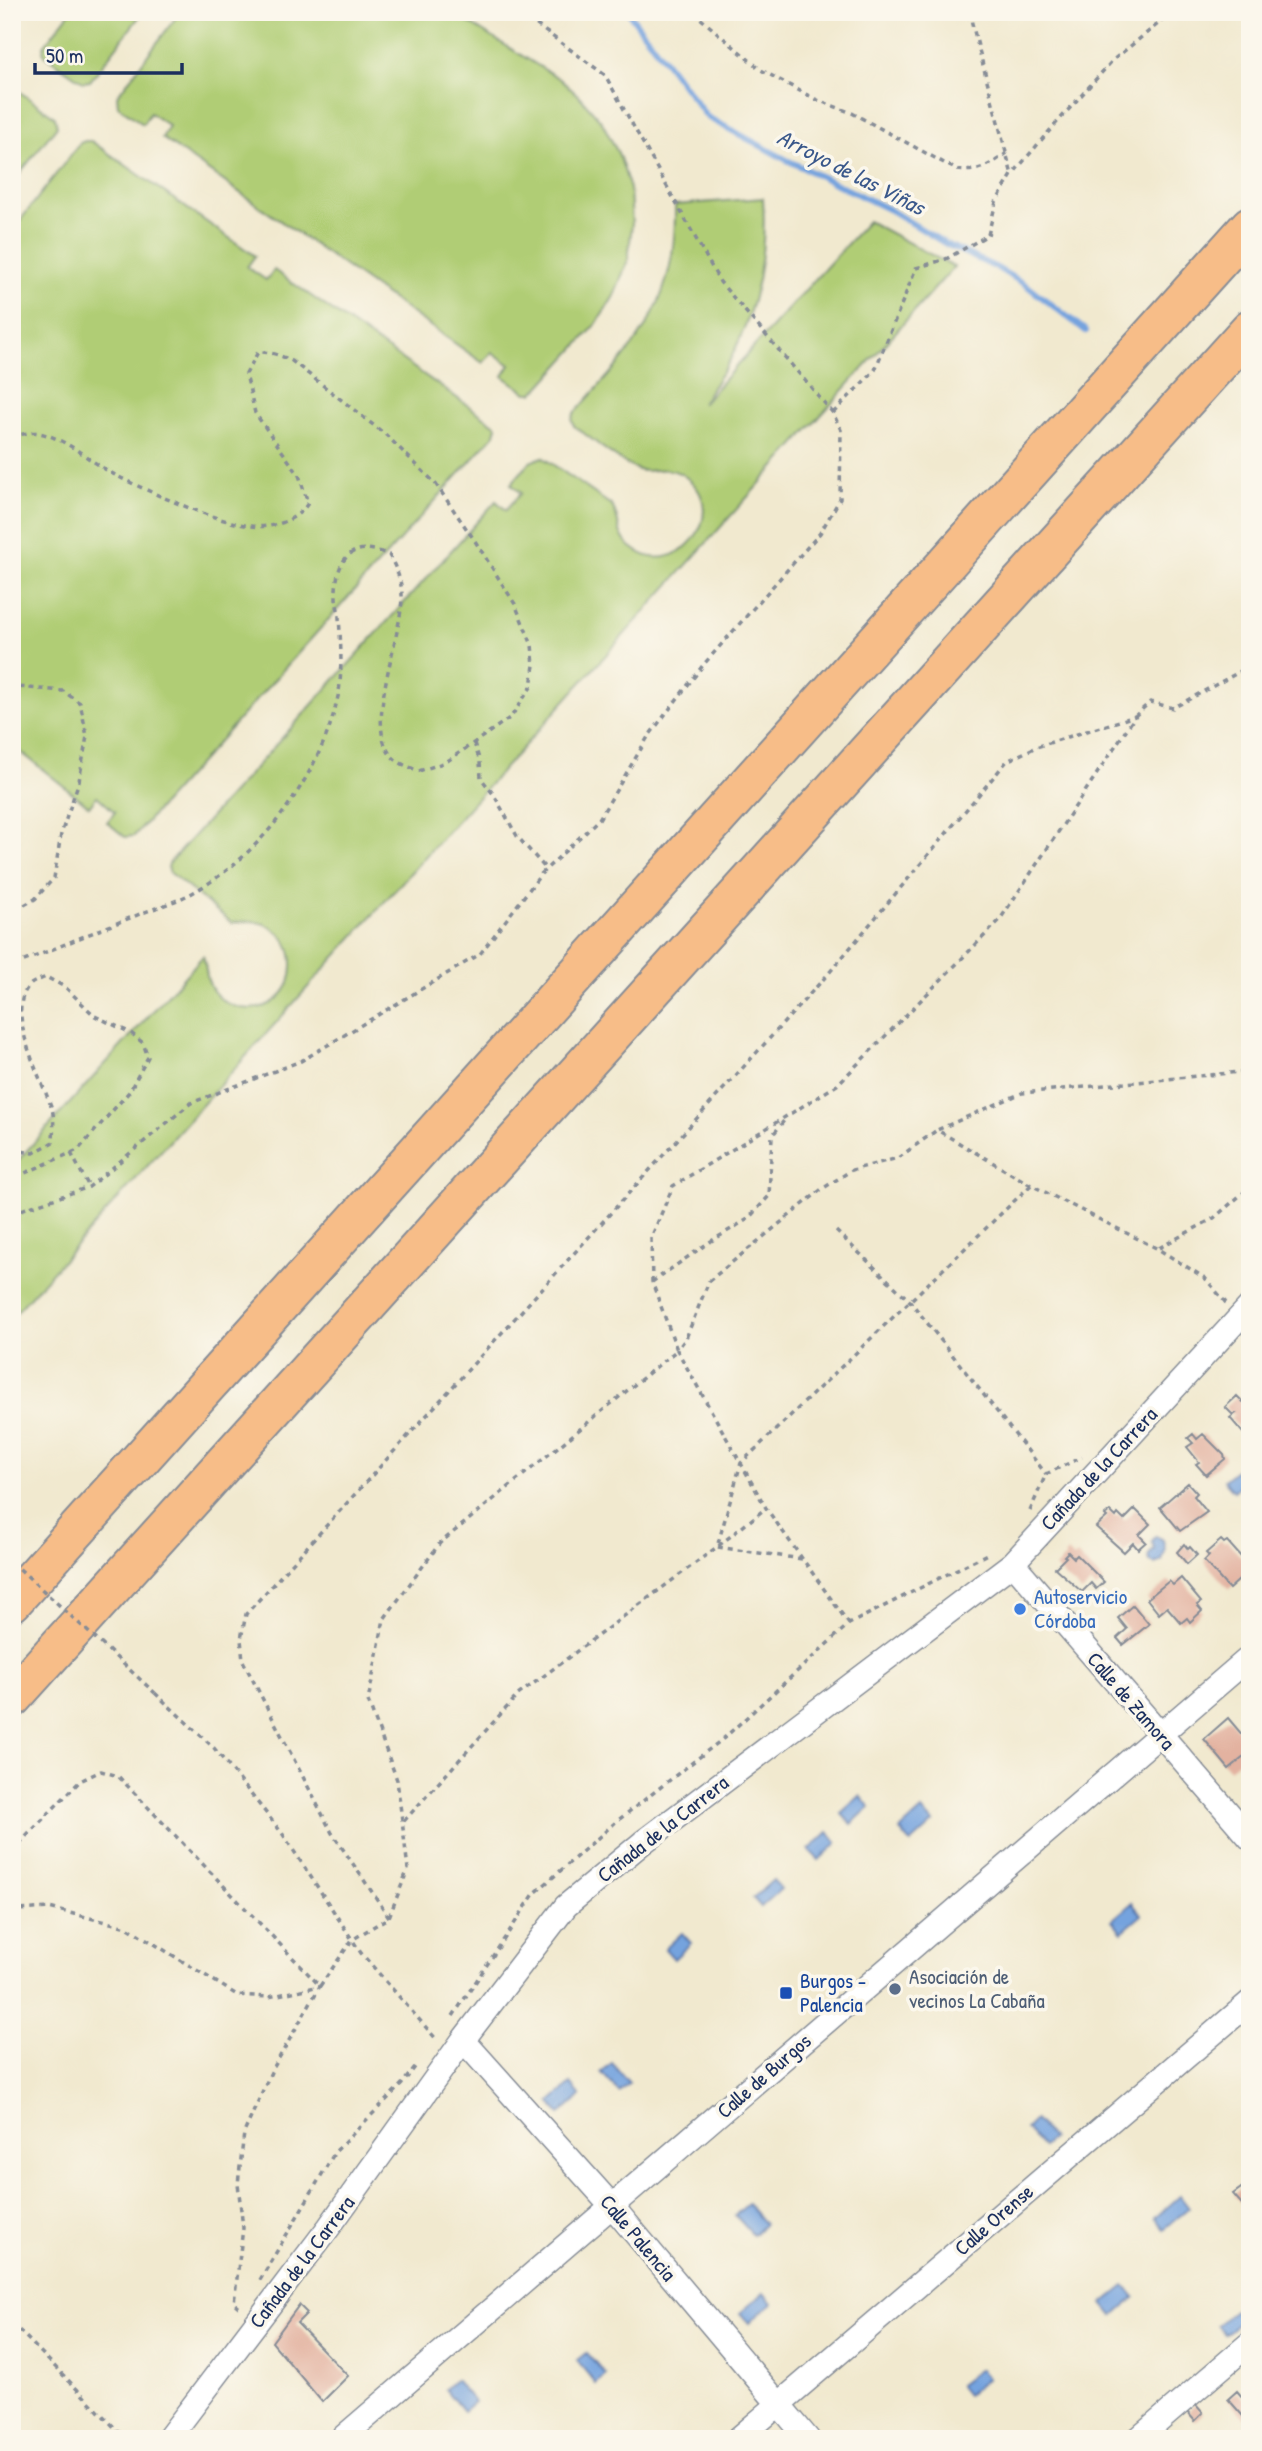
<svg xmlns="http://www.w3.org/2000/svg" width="1262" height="2451" font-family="'Patrick Hand',sans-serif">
  <rect width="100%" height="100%" fill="#fbf7ec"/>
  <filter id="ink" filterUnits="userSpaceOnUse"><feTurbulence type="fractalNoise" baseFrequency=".0143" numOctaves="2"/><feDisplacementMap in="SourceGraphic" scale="14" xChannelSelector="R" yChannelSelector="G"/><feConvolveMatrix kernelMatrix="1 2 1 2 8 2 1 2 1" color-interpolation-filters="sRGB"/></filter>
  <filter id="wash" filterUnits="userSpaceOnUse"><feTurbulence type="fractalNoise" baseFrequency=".00686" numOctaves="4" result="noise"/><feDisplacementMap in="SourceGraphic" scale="28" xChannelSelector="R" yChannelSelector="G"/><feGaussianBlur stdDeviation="1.57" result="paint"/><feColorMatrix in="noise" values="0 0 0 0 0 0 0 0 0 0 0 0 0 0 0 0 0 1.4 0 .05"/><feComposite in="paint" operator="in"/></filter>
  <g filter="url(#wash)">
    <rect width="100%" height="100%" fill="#f1e9cf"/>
    <!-- green -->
    <path fill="#b0cd74" stroke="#667e69" stroke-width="2" d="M70,12h73l-53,69 -7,1 -37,-26 -3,-5 1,-5z
      M180,12h271l109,67 20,18 22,25 17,33 11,34 2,35 -4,36 -14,36 -19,30 -55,61 -7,6h-6l-24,-17 7,-11 -18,-13 -9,11 -321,-225 7,-12 -19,-13 -7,11 -25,-18 -1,-10z
      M12,90h5l38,27 2,9 -45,57z
      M85,141h6l164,115 -8,11 19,13 8,-10 223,156 -2,8 -361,402 -9,1 -18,-15 8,-10 -18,-16 -8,10 -77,-61v-514l68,-88z
      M763,198c4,55 -7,111 -32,160 -9,16 -21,31 -29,46l166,-183 86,46 -942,1050v-150l191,-211c4,12 2,24 11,36 7,9 17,14 27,16 69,10 70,-101 -9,-85l-62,-50 -2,-6 2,-5 326,-361 10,9 15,-17 -10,-9 19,-22 12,-5 69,48c10,11 3,28 20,42 44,37 102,-33 56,-69 -21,-17 -38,-2 -51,-9 -22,-10 -42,-29 -62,-43l-2,-6 2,-6c63,-70 103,-108 101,-209z"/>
    <!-- water -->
    <path fill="#75a3de" stroke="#48699e" stroke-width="2" d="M1242,1465l8,11 -16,15 -10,-11z
      M1156,1536l7,4 2,11 -3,10 -7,3 -5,-2 -2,-6 6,-7 -2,-8z
      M860,1796l10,11 -19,17 -10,-11z
      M922,1810l11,13 -22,20 -11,-13z
      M828,1832l9,11 -18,17 -10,-10z
      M773,1880l8,9 -20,18 -8,-9z
      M1132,1903l10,12 -20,17 -10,-12z
      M682,1933l9,10 -17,16 -9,-10z
      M612,2063l17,20 -10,9 -18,-20z
      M571,2084l10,12 -21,18 -10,-12z
      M1035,2120l17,19 -9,8 -17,-18z
      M1180,2196l9,12 -25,21 -9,-11z
      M748,2204l17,20 -12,11 -18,-20z
      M1125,2286l10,11 -22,19 -10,-12z
      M764,2293l8,10 -23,20 -9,-10z
      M1238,2307l8,10 -21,17 -8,-9z
      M587,2353l19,22 -10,9 -19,-23z
      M980,2369l7,9 -20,17 -8,-10z
      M455,2380l19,22 -11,9 -18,-22z"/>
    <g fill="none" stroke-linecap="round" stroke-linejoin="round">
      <!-- stream -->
      <path stroke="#75a3de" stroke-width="6" d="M628,12l79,105 78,42 105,51 56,34 51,24 29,17 60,46"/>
    </g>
    <g id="blocks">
      <!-- building -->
      <path fill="#e3b2a0" d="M1237,1396l6,6 7,-6v45l-20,-23 5,-4h-3l-7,-7z
        M1193,1434l4,5 6,-5 21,21 1,4 -19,16 -10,-11 3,-2 -12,-15 6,-4 -5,-5z
        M1188,1483l9,10 -3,3 13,16 -27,19 -20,-24z
        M1135,1509l15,15 -11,11 7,7 -8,7 -5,-6 -9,9 -28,-25 11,-10 -2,-2 5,-4 6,6 2,-3 6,6z
        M1221,1540l3,3 3,-2 23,26v3l-21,19 -25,-28 5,-5 -3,-3z
        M1184,1544l4,5 2,-2 7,8 -10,9 -10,-12z
        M1068,1552l6,6 3,-3 27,27 -8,7 -5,-6 -9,9 -27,-24 11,-11 -2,-1z
        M1181,1578l20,24 -4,3 5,6 -12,11 -3,-4 -6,5 -14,-16 -8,7 -12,-15 22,-18 4,4z
        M1133,1605l16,19 -26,21 -6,-7 10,-9 -9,-11z
        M1228,1718l22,26v8l-21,17 -25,-30z
        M1248,2183l2,2v36l-7,-7 4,-4 -14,-16z
        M299,2305l8,8 -10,10 51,53 -26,26 -50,-60z
        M1237,2391l13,15v18l-22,-25z
        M1195,2404l8,9 -8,8 -8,-9z"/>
    </g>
  </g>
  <g filter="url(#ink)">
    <use href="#blocks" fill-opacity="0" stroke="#868c96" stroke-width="2"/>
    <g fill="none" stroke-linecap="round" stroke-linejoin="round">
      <!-- minor casing -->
      <g stroke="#868c96" stroke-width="26">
        <path id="minor" d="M1013,1563l237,275
          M463,2040l149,166 196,233
          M168,2439l161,-212 134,-187 103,-134 76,-63 371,-280 237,-257
          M341,2439l909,-782
          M738,2439l512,-437
          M1138,2439l112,-96"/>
      </g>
      <!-- motorway casing -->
      <g stroke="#868c96" stroke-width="42">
        <path id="motorway" d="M12,1602l1238,-1376
          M12,1698l1238,-1369"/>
      </g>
      <!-- path -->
      <path stroke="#868c96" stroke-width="3.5" stroke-dasharray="5 5" stroke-linecap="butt" d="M693,12l68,58 54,29 37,14 105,57c21,3 33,-5 50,-17
        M969,12l43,163
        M833,413l42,-43 41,-102 30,-9 42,-24 8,-33 16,-27 32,-38 69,-77 60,-48
        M12,437c8,-2 19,-6 27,-4 30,6 53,31 80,44 33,16 97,45 132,49 20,3 46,-5 57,-23l-9,-28 -44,-62 -9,-39 12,-22c14,0 22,3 34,9l94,74 49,48 40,58 40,63 17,41 2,20 -3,22 -20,30 -65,45 -27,9c-12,-5 -24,-8 -31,-20 -21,-34 14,-115 14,-155 0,-15 -6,-28 -13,-41 -38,-17 -54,5 -53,42 0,7 3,14 3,21 2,24 3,51 0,74 -4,19 -10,39 -18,56 -26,58 -70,112 -127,144 -20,11 -43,17 -64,26 -40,15 -78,32 -118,48
        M12,693l6,-6 45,4 17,12 7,33 -8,45 -18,53 -7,44 -19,21 -23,13
        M474,743l6,19 1,16 13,17 23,41 29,33
        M12,1150l22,3 19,-11c0,-10 2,-23 -1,-33 -9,-28 -50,-100 -21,-125 4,-3 11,-5 15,-7l19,10 30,29 36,17 12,10 5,14 -19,35 -51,58 -53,23 -13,-1
        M71,1153l18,34
        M12,1213l77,-26 102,-84 110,-42 179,-107 61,-80 58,-55 49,-82 56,-73 116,-131 20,-34 1,-69 -8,-17 -113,-131 -115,-207 -86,-63
        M836,1231l74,70 136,173
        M1159,1248l55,-30 36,-31
        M652,1282l56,-39 40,-24 21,-23 3,-60 14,-18
        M1226,1303l-21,-25 -47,-29 -127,-64 -94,-55 85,-37 228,-22
        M1030,1511l16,-37 36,-17
        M802,1559l-85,-12 24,-84 290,-278
        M849,1624l-83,-116 -89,-158 9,-12 23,-57 113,-92 30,-19 46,-12 39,-28
        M155,1693l59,55 68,85 79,120 76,87
        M404,1821l114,-126 199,-148 49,-39
        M12,1851l68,-70 21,-10 17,5 202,210 32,-46 37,-23 19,-48 -11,-89 -29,-79 16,-82 56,-76 237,-193 -25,-68 -1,-44 22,-52 164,-101 162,-164 137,-206 14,-13 23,6 77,-42
        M12,1913l6,-3 31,-2 78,19 110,68 32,2 51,-11 -49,86 -27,61 -6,51 5,44 -9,75 7,6
        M389,1917l-57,-84 -89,-172 -2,-22 5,-25 583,-641 178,-212 29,-14 99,-31
        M453,2016l81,-122 83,-73 107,-83 125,-114 138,-70
        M260,2280l75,-128 67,-68 13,-17
        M12,2323l114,116"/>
      <!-- minor -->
      <use href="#minor" stroke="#fff" stroke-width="23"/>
      <!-- motorway -->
      <use href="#motorway" stroke="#f7bd88" stroke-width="38"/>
      <!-- path-bridge -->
      <path stroke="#868c96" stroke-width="3.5" stroke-dasharray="5 5" stroke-linecap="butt" d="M12,1562l143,131"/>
    </g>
  </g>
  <!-- markers -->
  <circle fill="#3f7fe0" stroke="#fbf7ec" stroke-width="2.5" cx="1020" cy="1609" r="7"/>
  <circle fill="#5c6f8a" stroke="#fbf7ec" stroke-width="2.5" cx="895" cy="1989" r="7"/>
  <rect fill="#1a4fb4" stroke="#fbf7ec" stroke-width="2.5" x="779" y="1986" width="14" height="14" rx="3.5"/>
  <g text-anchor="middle" stroke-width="7" stroke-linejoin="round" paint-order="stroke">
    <!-- street labels -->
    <g font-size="21" fill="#1b2f5e" stroke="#fbf7ec">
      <text transform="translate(1099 1469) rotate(-47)" y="7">Cañada de la Carrera</text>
      <text transform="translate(1131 1701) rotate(49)" y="7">Calle de Zamora</text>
      <text transform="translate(663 1829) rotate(-38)" y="7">Cañada de la Carrera</text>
      <text transform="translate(764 2076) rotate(-41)" y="7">Calle de Burgos</text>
      <text transform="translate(994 2220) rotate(-41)" y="7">Calle Orense</text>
      <text transform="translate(638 2238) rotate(50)" y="7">Calle Palencia</text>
      <text transform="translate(302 2262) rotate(-53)" y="7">Cañada de la Carrera</text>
    </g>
    <!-- shop labels -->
    <g font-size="21" fill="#366cbe" stroke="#fbf7ec" text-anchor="start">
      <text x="1034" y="1604">Autoservicio<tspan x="1034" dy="24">Córdoba</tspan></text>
    </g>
    <!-- service labels -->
    <g font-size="21" fill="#4e5e75" stroke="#fbf7ec" text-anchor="start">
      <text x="909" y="1984">Asociación de<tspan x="909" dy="24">vecinos La Cabaña</tspan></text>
    </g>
    <!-- transit labels -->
    <g font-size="21" fill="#164399" stroke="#fbf7ec" text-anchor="start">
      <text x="800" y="1988">Burgos -<tspan x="800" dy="24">Palencia</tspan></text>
    </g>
    <!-- water labels -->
    <g font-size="23" font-style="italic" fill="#3a588b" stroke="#fbf7ec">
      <text transform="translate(851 172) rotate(27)" y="8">Arroyo de las Viñas</text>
    </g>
  </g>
  <!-- margin -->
  <rect width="1262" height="2451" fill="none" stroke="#fbf7ec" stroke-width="42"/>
  <!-- scale -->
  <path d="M35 63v10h147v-10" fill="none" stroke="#1b2f5e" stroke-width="3.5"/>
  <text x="46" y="63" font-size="21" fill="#1b2f5e" stroke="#fbf7ec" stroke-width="5" paint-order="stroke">50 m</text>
</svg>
